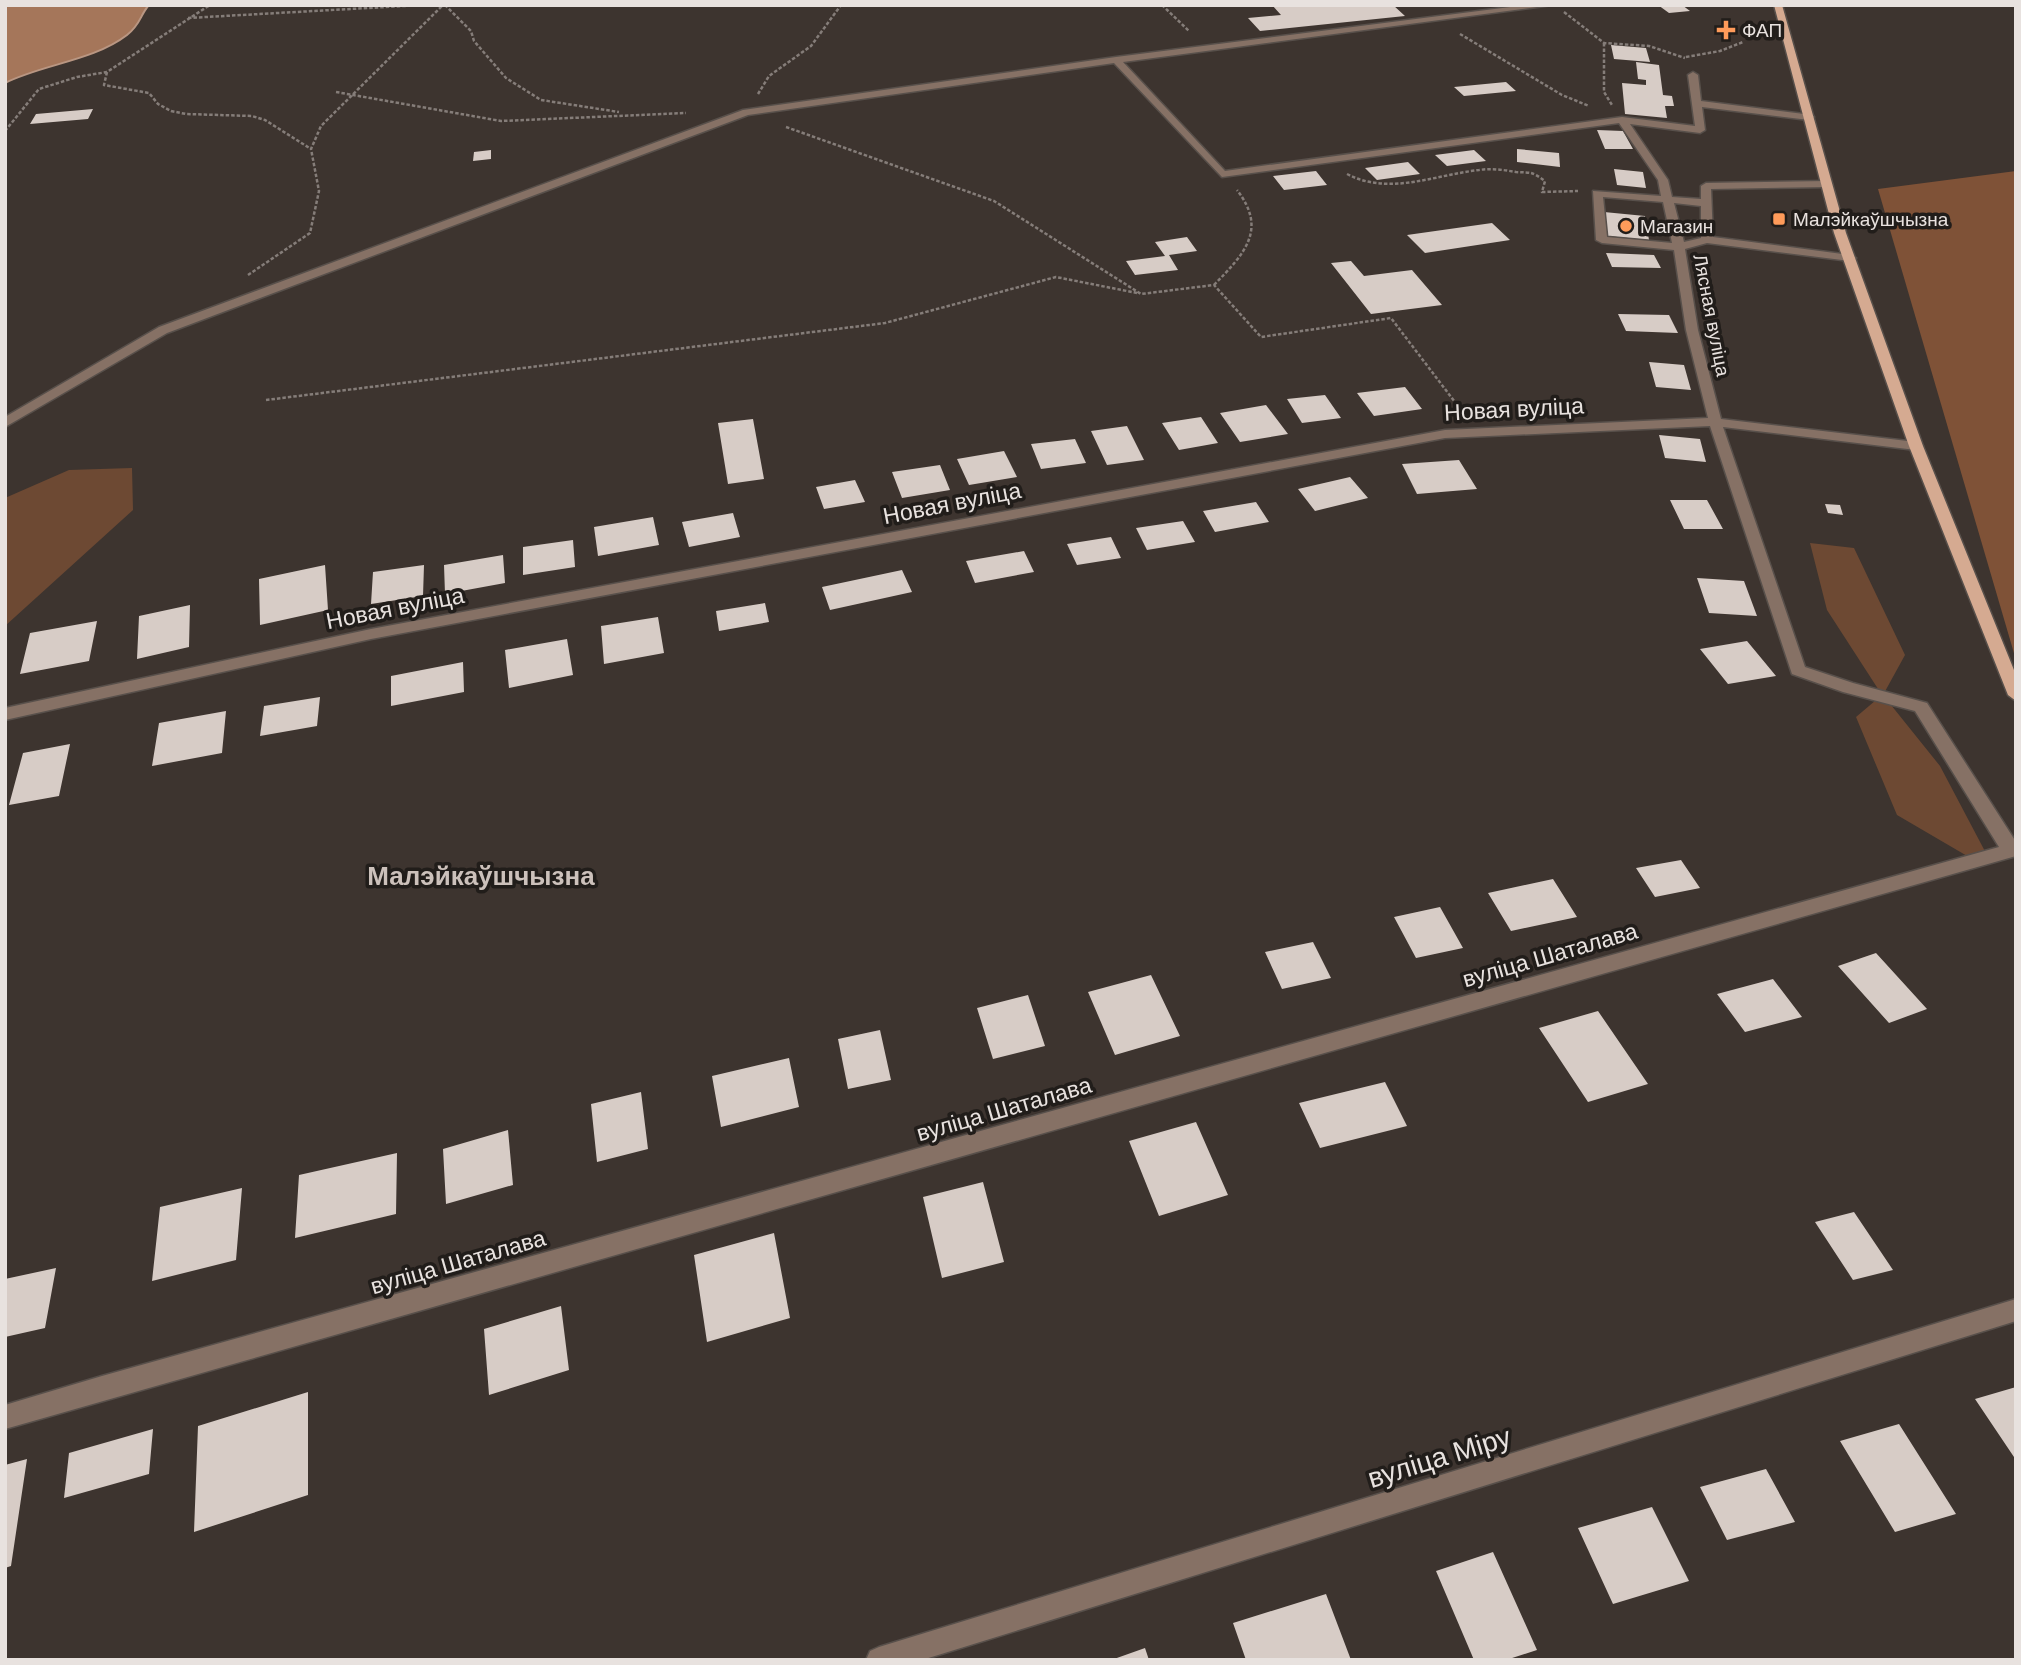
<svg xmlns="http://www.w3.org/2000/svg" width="2021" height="1665" font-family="'DM Sans',sans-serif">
  <rect width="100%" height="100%" fill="#3d342f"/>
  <!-- green -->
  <path fill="#6d4933" d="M132,468l1,42 -128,116v-128l64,-28z
    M1810,543l44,5 51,107 -22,40 57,71 48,91 -14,3 -77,-45 -41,-98 26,-22 -55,-85z"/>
  <!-- forest -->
  <path fill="#7f5237" d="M2016,171v489l-138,-471z"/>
  <!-- water -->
  <path fill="#a5765a" stroke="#b99682" stroke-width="2" d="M5,5h144c-9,10 -8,19 -22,30 -34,26 -84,29 -122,48z"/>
  <!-- building -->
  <path fill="#d7ccc6" d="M1272,5h121l12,11 -145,15 -12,-13 33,-3z
    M1658,5h24l8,6 -21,2z
    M1611,45l35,3 4,14 -36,-3z
    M1636,62l23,3 4,30 9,1 2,10h-9l2,12 -42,-4 -3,-31 24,2v-5l-8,-1z
    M1506,82l10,9 -52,5 -10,-9z
    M93,109l-5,10 -58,5 6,-10z
    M1597,130l26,1 10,18h-28z
    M1517,149l42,4 1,14 -43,-5z
    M491,150v9l-18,2 1,-9z
    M1474,150l12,11 -39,5 -12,-11z
    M1408,162l12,12 -43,6 -12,-12z
    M1614,169l29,3 3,16 -29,-3z
    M1316,171l11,14 -43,5 -11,-14z
    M1604,212l41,4 4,24 -42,-4z
    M1492,223l18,17 -85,13 -18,-18z
    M1187,237l10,14 -28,4 9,15 -43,5 -9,-14 39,-5 -10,-14z
    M1606,253l48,2 7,13 -49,-1z
    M1351,261l13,15 48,-6 30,35 -71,9 -40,-51z
    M1618,314l51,1 9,18 -52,-2z
    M1649,362l35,3 7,25 -35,-3z
    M1405,387l17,22 -48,7 -17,-23z
    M1325,395l16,23 -39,5 -15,-24z
    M1266,405l22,29 -48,8 -20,-29z
    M1201,417l17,26 -39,7 -17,-27z
    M753,419l11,60 -36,5 -10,-61z
    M1127,426l17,34 -37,5 -16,-34z
    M1659,435l41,4 6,23 -41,-4z
    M1075,439l11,24 -45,6 -10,-25z
    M1004,451l13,26 -48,8 -12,-26z
    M1459,460l18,29 -60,5 -15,-30z
    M940,465l10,25 -48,8 -10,-26z
    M1350,477l18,21 -53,13 -17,-22z
    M855,480l10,22 -41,7 -8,-22z
    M1670,500h37l16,29h-39z
    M1256,502l13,20 -54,10 -12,-21z
    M1825,504l15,1 3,10 -15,-2z
    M733,513l7,24 -51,10 -7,-25z
    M653,517l6,28 -61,11 -4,-29z
    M1183,521l12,21 -48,8 -11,-22z
    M1111,537l10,21 -44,7 -10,-21z
    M573,540l2,27 -52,8v-28z
    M1024,551l10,21 -59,11 -9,-22z
    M503,555l2,28 -60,11 -1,-29z
    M325,565l3,45 -68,15 -1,-46z
    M424,565l-1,31 -52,8 2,-32z
    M902,570l10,22 -82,18 -8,-23z
    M1697,578l47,3 13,35 -48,-3z
    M765,603l4,19 -50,9 -3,-20z
    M190,605l-1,42 -52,12 2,-43z
    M658,617l6,36 -60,11 -3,-38z
    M97,621l-8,40 -69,13 10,-41z
    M567,639l6,36 -64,13 -4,-38z
    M1747,641l29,35 -48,8 -28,-35z
    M463,662l1,30 -73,14v-30z
    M320,697l-3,29 -57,10 4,-30z
    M226,711l-4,42 -70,13 7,-43z
    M70,744l-11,52 -50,9 14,-52z
    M1681,860l19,28 -45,9 -19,-29z
    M1553,879l24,38 -66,14 -23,-38z
    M1440,907l23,41 -47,10 -22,-41z
    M1313,942l18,36 -49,11 -17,-37z
    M1876,953l51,56 -38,14 -51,-57z
    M1151,975l29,61 -65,19 -27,-63z
    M1773,979l29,38 -57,15 -28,-38z
    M1028,995l17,51 -52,13 -16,-51z
    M1598,1011l50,73 -60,18 -49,-74z
    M880,1030l11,50 -43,9 -10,-50z
    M789,1058l10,49 -78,20 -9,-51z
    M1385,1082l22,44 -87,22 -21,-45z
    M641,1092l7,57 -51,13 -6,-58z
    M1196,1122l32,73 -69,21 -30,-75z
    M508,1130l5,55 -67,19 -3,-55z
    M397,1153l-1,61 -101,24 4,-63z
    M983,1182l21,80 -62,16 -19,-81z
    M242,1188l-6,72 -84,21 8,-74z
    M1854,1212l39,58 -40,10 -38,-58z
    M774,1233l16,85 -83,24 -13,-87z
    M56,1268l-11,60 -40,9v-58z
    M561,1306l8,64 -80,25 -5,-66z
    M2016,1387v73l-41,-61z
    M308,1392v103l-114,37 4,-106z
    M1899,1424l57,90 -61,18 -55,-91z
    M153,1429l-4,45 -85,24 5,-45z
    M27,1459l-16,107 -6,2v-103z
    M1766,1469l29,53 -68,18 -27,-53z
    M1652,1507l37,74 -76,23 -35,-76z
    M1493,1552l44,98 -31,10h-32l-38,-89z
    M1326,1594l25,66h-105l-13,-37z
    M1145,1648l4,12h-35v-1z"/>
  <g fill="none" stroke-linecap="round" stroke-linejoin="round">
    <!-- minor casing -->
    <g stroke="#58504b" stroke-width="3">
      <path id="minor" d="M1526,5h26l-429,57 102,109 397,-54 73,9 -7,-51 5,-3 5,3 3,26 111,14 2,2 -5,3 -107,-13 3,23 -5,3 -70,-9 38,56 4,17 29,2v-13l5,-3 121,-2 5,3 -5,3 -116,2 2,48 137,18 6,3 -6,3 -143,-18 -22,6 13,81 23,89 195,23 7,4 -7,4 -193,-23 82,240 48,16 74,20 89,139v14l-2011,573v-24l97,-29 1897,-529 -84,-136 -72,-19 -51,-18 -82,-248 -265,12 -1074,201 -366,81v-12l366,-79 1074,-199 263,-12 -22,-88 -12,-80 -72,-7 -6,-3 -3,-49 68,5 -3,-16 -39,-57 -397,54 -108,-114 -366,52 -581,218 -162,94v-10l154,-90 584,-217 373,-53zM1603,197l60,5 9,41 -65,-6zM1674,203l27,3v32l-17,4z
        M2016,1299v22l-1094,339h-56l4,-9 9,-4z"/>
    </g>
    <!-- major casing -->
    <g stroke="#58504b" stroke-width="3">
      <path id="major" d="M1774,5h8l64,228 77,213 93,229v26l-8,-6 -99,-249 -75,-213z"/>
    </g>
    <!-- path -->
    <path stroke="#857d79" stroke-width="2.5" stroke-dasharray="3.5 2" stroke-linecap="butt" d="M445,5l26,26 3,10 32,37 35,22 78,12
      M1162,5l27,26
      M1564,12l40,31 45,3 36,12
      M188,18l234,-13
      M1460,34l102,61 27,11
      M1604,43v49l8,13
      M1686,57l34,-6 23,-9
      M107,72l-3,13 45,8 9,11 13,7 15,3 66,2 13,4 46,29
      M336,92l165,29 185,-8
      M758,94l11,-18 42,-30 30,-41
      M786,127l208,74 147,93 73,-9 47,52 130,-19 73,96
      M5,131l34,-42 38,-12 30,-5 103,-67
      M1347,174c42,22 87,1 132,-4 13,-2 25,0 37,2 16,1 15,-1 29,9l-3,11 36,-1
      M248,275l62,-42 9,-42 -8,-42 10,-23 122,-121
      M1214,285c30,-31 54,-55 23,-95
      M266,400l619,-77 171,-46 81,16"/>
    <!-- minor -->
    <use href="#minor" fill="#867165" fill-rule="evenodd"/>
    <!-- major -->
    <use href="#major" fill="#d5aa91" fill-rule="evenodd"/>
  </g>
  <!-- markers -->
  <g fill="#ff9b5a" stroke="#211d1a" stroke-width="2.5">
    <path d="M1722.5 19.5h7v7h7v7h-7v7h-7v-7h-7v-7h7z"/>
    <rect x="1772" y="212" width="14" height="14" rx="3.5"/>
    <circle cx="1626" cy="226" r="7"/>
  </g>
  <g text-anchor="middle" stroke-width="7" stroke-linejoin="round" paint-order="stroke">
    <!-- far-poi labels -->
    <g font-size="19" fill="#e8e2df" stroke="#211d1a" text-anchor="start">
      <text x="1742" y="37">ФАП</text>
      <text x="1793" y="226">Малэйкаўшчызна</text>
      <text x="1640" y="233">Магазин</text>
    </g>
    <!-- far-street labels -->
    <g font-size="19" fill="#e8e2df" stroke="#211d1a">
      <text transform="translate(1712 315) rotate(79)" y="7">Лясная вуліца</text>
    </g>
    <!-- street labels -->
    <g font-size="23" fill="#e8e2df" stroke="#211d1a">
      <text transform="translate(1514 409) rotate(-3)" y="8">Новая вуліца</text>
      <text transform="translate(952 503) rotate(-11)" y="8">Новая вуліца</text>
      <text transform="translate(395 608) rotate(-11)" y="8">Новая вуліца</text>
      <text transform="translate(1550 955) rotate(-16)" y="8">вуліца Шаталава</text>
      <text transform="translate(1004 1109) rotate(-16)" y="8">вуліца Шаталава</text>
      <text transform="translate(458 1262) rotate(-16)" y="8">вуліца Шаталава</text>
    </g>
    <!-- quarter labels -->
    <g font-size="26" font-weight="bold" fill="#ccc1bb" stroke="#211d1a">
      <text x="481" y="885">Малэйкаўшчызна</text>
    </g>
    <!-- near-street labels -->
    <g font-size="28" fill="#e8e2df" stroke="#211d1a">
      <text transform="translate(1439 1457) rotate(-17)" y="10">вуліца Міру</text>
    </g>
  </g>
  <!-- border -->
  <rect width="2021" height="1665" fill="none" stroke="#e8e2df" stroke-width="14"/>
</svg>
